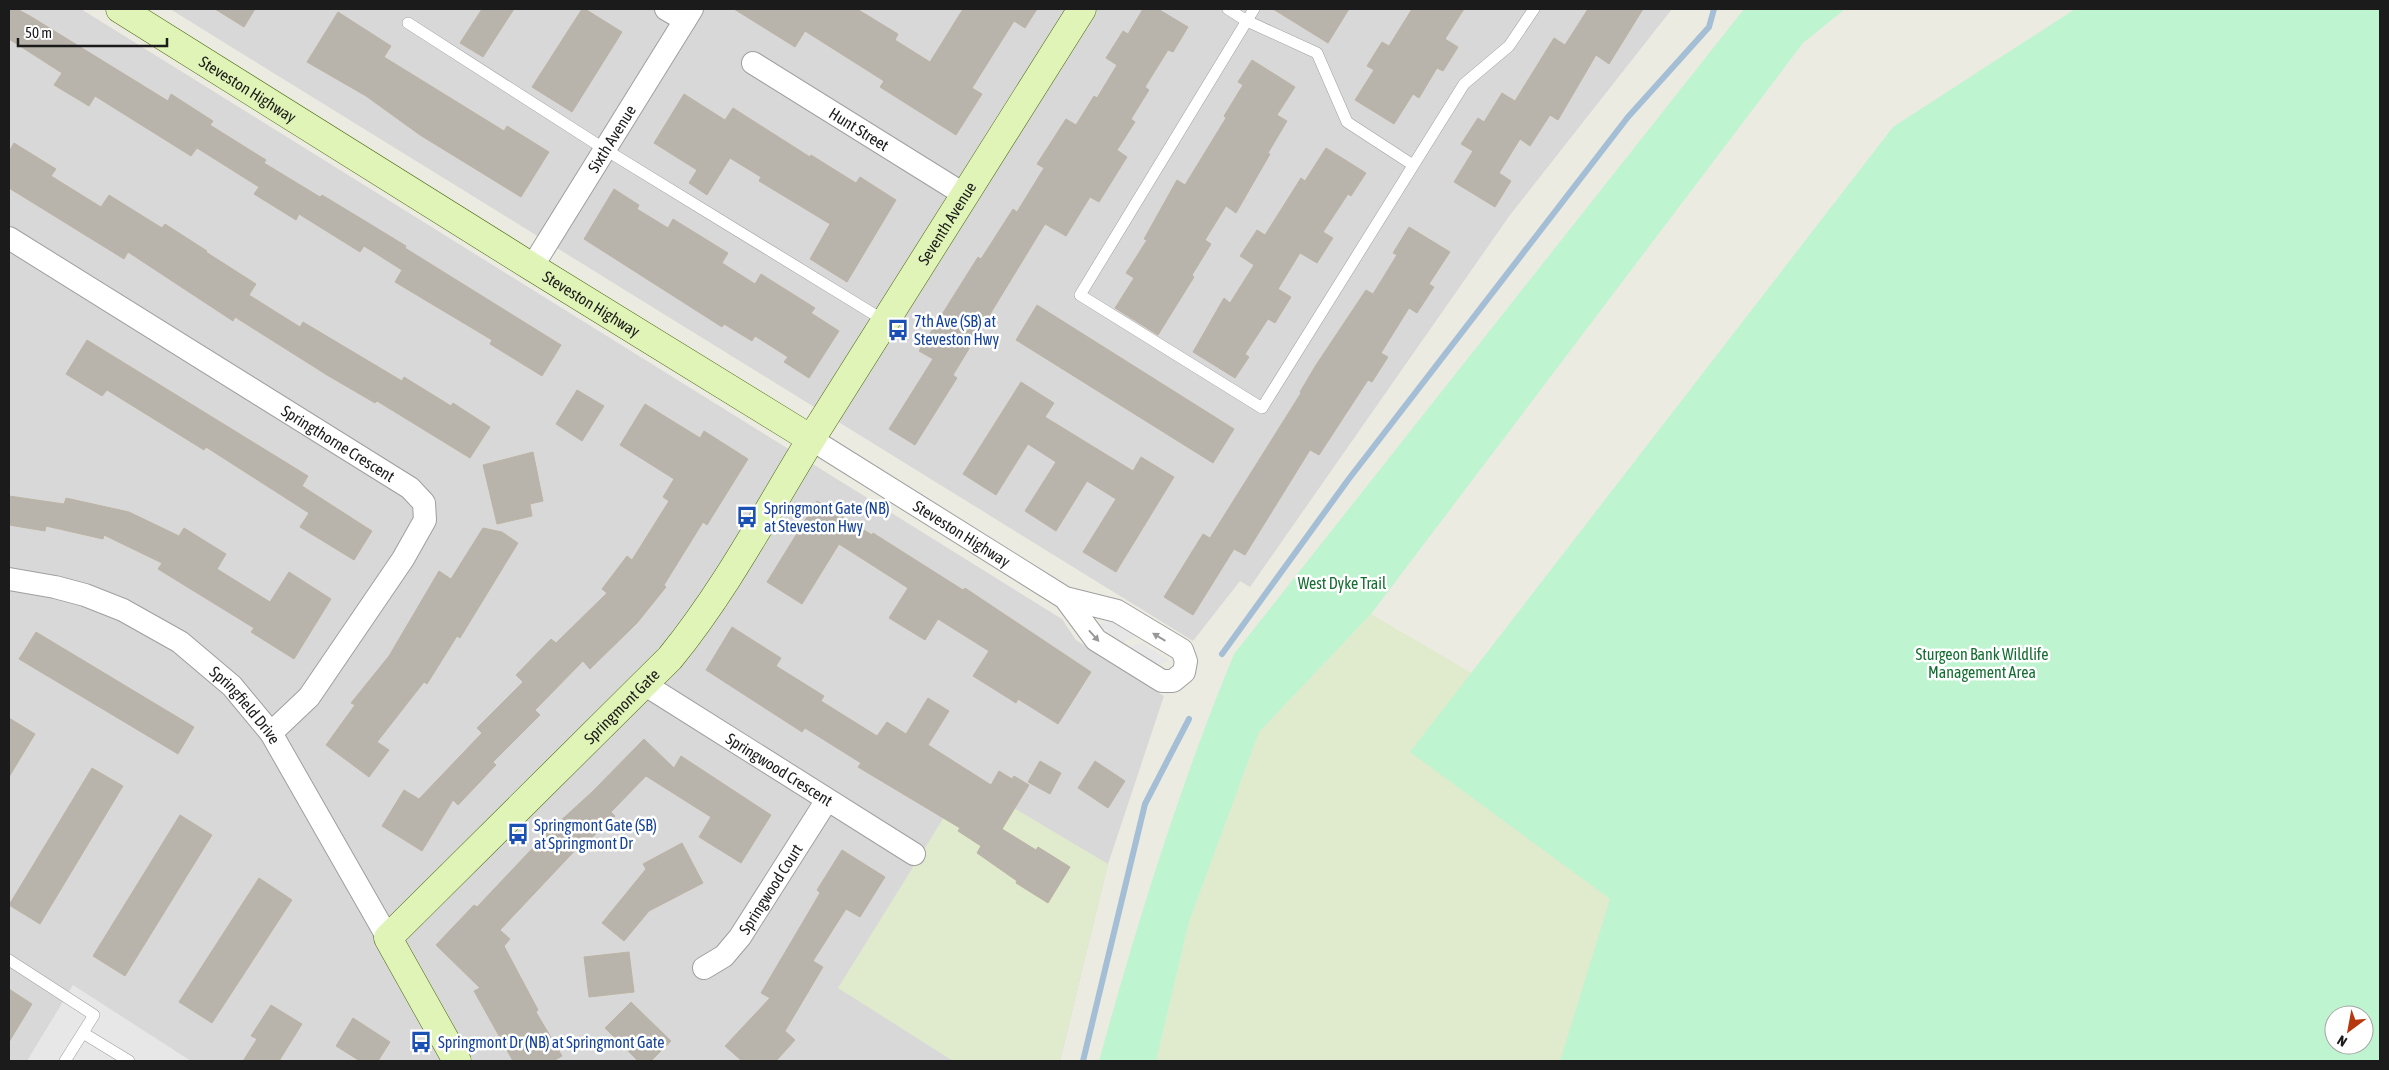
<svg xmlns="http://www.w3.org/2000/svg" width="2389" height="1070" font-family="'Asap Condensed',sans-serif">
  <rect width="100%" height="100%" fill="#ecebe1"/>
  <!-- residential -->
  <path fill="#d9d8d8" d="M9,9h72l981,610 14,21 88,56 -56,168 -48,197h-1051z
    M170,9h1502l-162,206 -260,372 -10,-6 -47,60z"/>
  <!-- farmland -->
  <path fill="#e0eacd" d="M1371,614l314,184v263h-529l33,-139 70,-190z
    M967,780l141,84 -48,197h-107l-115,-73z"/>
  <!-- park -->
  <path fill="#bff4d0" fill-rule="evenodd" d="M1744,9h101l-42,34 -432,571 -112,118 -70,190 -33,139h-57c38,-138 80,-274 135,-407z
    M2075,9h305v1052h-820l50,-162 -200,-147 483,-625zM2334,1015h30v30h-30z"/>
  <!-- parking -->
  <path fill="#e7e7e7" d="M1113,619l28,16 -18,7 -26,-17z
    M1141,643l28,17 -13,6 -29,-18z
    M73,985l118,76h-164z"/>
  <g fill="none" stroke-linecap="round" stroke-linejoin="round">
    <!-- stream -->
    <path stroke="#a4bed6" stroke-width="6" d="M1222,654l126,-174 280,-363 81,-90 5,-18
      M1083,1061l62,-257 44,-85"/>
  </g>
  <!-- building -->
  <path fill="#b8b3ab" stroke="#bcb4a4" d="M9,9h8l13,7 138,85 3,-7 42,27 -3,4 56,35 -2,3 56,34 2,-2 48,29 36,22 -1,2 156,97 -19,31 -52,-32 2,-4 -97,-58 7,-12 -38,-24 -4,6 -61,-38 -3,6 -42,-26 5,-7 -62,-39 -6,8 -96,-60 -6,10 -35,-21 8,-12 -53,-34z
    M215,9h40l-11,18z
    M482,9h32l-31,48 -23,-14z
    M582,9h3l37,23 -50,80 -40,-25z
    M734,9h123l41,25 -3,6 35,22 33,-53h74l-12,19 -11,-7 -42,67 10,6 -26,41 -76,-48 4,-6 -79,-50 -10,16z
    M1143,9h15l30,18 -15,25 -5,-2 -23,37 4,3 -18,29 4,3 -18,28 10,7 -28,45 -9,-5 -24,39 -21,-12 -92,151 4,3 -42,67 -26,-16 44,-70 -14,-8 59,-94 3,2 32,-50 4,3 27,-44 -7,-4 29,-45 10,6 18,-29 3,2 20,-33 -11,-7 17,-27 5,3z
    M1273,9h76l-21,34z
    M1412,9h52l-19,30 13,8 -15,24 -6,-3 -18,30 -6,-4 -19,30 -39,-24 19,-30 -7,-4 15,-24 7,4z
    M1588,9h55l-34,55 -13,-9 -38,65 -8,-5 -20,31 -10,-7 -21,34 12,8 -16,26 -41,-25 19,-31 -12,-7 17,-26 6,4 18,-29 13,8 39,-63 11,7z
    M338,12l53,34 -7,11 120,74 3,-5 42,26 -28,45 -101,-62 -54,-39 -59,-34z
    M1252,60l43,27 -18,28 10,6 -19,32 2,1 -34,59 -10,-7 -21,34 6,4 -19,31 2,2 -36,58 -43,-27 19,-30 -8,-5 21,-33 -3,-1 33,-59 8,5 41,-67 -2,-2 19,-31 -5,-3z
    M684,94l41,26 8,-12 77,49 1,-2 45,28 4,-6 36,23 -49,82 -37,-23 20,-35 -71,-43 2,-4 -31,-19 -23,37 -18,-12 8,-13 -43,-27z
    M14,143l42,26 -5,7 50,31 8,-12 53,33 3,-4 42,27 -1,1 50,32 -7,11 51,32 3,-5 99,59 2,-4 47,29 2,-3 37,24 -20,31 -93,-57 -2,2 -48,-28 -92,-58 -2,4 -105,-69 -4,7 -115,-71v-36z
    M1326,148l40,25 -15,23 -3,-2 -25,38 10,6 -16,25 -17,-10 -22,36 13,8 -16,26 -7,-4 -23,35 4,3 -14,21 -42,-26 31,-54 6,5 24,-38 -14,-9 17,-26 8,5 36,-57 4,3z
    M614,189l25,16 -2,4 31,19 5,-9 55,34 -6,10 33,21 6,-10 54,34 -4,5 28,18 -30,47 -25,-16 4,-5 -33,-21 -3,5 -28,-17 -2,3 -138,-88z
    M1409,227l41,25 -21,32 5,3 -17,26 -8,-5 -28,45 7,4 -16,25 -4,-2 -49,75 -9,-5 -65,105 -11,-6 -41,66 -29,-18 39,-63 7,4 91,-145 -1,-1 16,-27 50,-75 7,4 24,-39 -4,-2z
    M1037,305l197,124 -21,34 -197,-123z
    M87,340l221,136 -6,10 70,45 -18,29 -54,-33 9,-14 -103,-66 -2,3 -97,-60 -5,6 -36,-22z
    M1021,382l33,21 -9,14 88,54 8,-14 33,20 -58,95 -33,-20 33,-53 -29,-18 -31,50 -31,-20 31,-49 -28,-18 -32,51 -33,-21z
    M577,390l27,16 -22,35 -26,-17z
    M645,404l55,34 4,-7 44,28 -41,66 -4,-3 -39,63 2,2 -29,36 -47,46 -7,-8 -48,49 5,5 -47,47 3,3 -38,40 -5,-5 -31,51 -40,-25 22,-36 15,9 63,-66 -5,-5 46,-46 -7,-7 35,-36 5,4 51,-50 -5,-4 25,-33 5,4 37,-59 -6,-4 11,-18 -54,-34z
    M533,452l10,49 -13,3 2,12 -35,8 -14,-59z
    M9,496l55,8 2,-6 63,14 50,24 5,-8 42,26 -9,15 53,33 19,-30 42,27 -37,60 -43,-27 3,-4 -96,-59 4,-6 -58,-28 -1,4 -57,-13 -1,5 -36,-6z
    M817,501l55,34 1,-2 90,57 2,-2 126,84 -33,52 -40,-25 -2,4 -43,-27 16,-25 -51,-32 -13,21 -36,-22 19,-30 -69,-44 -37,60 -35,-22z
    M483,528l19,4 16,11 -58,95 -3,-2 -30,48 -3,-2 -47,60 12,8 -20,27 -43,-32 29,-40 -4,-2 38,-47 50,-85 12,8z
    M732,627l49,31 -5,8 48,30 -3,5 56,35 10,-14 19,12 22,-36 21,13 -21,34 63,40 8,-14 13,8 2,-3 15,9 -27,44 34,21 2,-3 32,20 -22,36 -32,-20 1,-2 -40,-28 4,-7 -23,-15 2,-3 -102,-61 3,-4 -56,-35 -3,4 -96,-62z
    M36,632l158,95 -16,27 -159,-95z
    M9,718l26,16 -26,43z
    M644,739l30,29 7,-12 90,59 -30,48 -42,-26 12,-20 -65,-41 -35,36 4,4 -31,29 -2,-2 -82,87 10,9 -6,7 34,64 -2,2 26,44 -9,5h-40l-39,-70 6,-3 -44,-43 38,-40 3,2 69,-73 46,-42z
    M1040,761l21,12 -11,21 -22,-12z
    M1095,761l30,20 -17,27 -30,-20z
    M92,768l31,18 -83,138 -31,-19z
    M180,815l32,20 -87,141 -32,-20z
    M682,843l21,40 -54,28 -25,30 -22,-18 44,-54 -3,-5z
    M842,850l43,27 -25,40 -14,-8 -33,52 10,6 -38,64 10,9 -19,21h-34l-17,-15 45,-48 -9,-5 59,-100 -3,-3z
    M259,878l33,22 -80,123 -33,-21z
    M629,952l5,40 -45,5 -5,-40z
    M9,989l23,15 -23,38z
    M631,1002l40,39 -20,20h-13l-33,-33z
    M271,1005l31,19 -23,37h-36l14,-22 -6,-3z
    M353,1018l37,24 -12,19h-18l-24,-15z"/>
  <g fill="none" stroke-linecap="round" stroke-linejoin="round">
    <!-- lane casing -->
    <g stroke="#9f9f9f" stroke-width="12">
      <path id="lane" d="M1228,9l19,12 70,32 30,69 66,43
        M1254,9l-174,286 182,113 202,-324 45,-38 25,-37
        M408,23l198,127 279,171
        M9,960l85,55 -29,46
        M83,1033l46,28"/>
    </g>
    <!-- street casing -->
    <g stroke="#9f9f9f" stroke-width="24">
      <g id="street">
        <path d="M666,9l19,11"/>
        <path id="s1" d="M753,63l212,132"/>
        <path id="s2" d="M9,238l401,250 14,15 1,17 -22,39 -94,138 -38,36"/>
        <path id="s3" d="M532,267l160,-258"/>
        <path id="s4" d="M811,439l254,159 52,13 65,39 4,11 -2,11 -11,9h-11l-66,-41 -31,-42"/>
        <path id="s5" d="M9,579l46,8 30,8 38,15 57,32 52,44 39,47 117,205"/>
        <path id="s6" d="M644,684l270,170"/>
        <path id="s7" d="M704,968l20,-12 16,-19 87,-137"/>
      </g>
    </g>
    <!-- secondary casing -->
    <g stroke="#47670c" stroke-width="29">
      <g id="secondary">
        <path id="s8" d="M120,9l412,258 279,172"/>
        <path id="s9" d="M457,1061l-69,-123 282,-280c58,-71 100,-153 148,-230 88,-140 176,-280 264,-419"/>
      </g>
    </g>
    <!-- lane -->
    <use href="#lane" stroke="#fff" stroke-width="11"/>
    <!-- street -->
    <use href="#street" stroke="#fff" stroke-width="22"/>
    <!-- secondary -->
    <use href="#secondary" stroke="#e1f4b7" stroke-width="28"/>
  </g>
  <!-- one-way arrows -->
  <defs><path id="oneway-solid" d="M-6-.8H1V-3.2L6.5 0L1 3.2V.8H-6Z" transform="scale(1.25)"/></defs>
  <g fill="#989898">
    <use href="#oneway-solid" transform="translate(1094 636) rotate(48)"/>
    <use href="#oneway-solid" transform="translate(1159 637) rotate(-149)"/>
  </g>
  <!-- icons -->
  <defs>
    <g id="bus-bare" transform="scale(1.725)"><path d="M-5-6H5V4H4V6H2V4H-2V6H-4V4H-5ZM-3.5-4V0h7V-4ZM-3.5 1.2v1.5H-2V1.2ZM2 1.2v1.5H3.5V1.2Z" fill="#1a4fb4" stroke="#fff" stroke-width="2.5" paint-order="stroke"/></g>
  </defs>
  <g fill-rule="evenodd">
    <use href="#bus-bare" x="898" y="330"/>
    <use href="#bus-bare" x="747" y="517"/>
    <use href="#bus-bare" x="518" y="834"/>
    <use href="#bus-bare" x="421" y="1042"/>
  </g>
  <g text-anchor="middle" stroke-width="5" stroke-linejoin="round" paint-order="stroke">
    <!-- street labels -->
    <g font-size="16" fill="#1b1b1b" stroke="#fff">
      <text dy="6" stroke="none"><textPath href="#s8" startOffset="151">Steveston Highway</textPath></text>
      <text dy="6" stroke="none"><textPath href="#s1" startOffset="125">Hunt Street</textPath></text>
      <text dy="6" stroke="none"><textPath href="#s3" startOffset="151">Sixth Avenue</textPath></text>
      <text dy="6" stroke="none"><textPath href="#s9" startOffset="1054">Seventh Avenue</textPath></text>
      <text dy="6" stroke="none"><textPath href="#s8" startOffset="556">Steveston Highway</textPath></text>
      <text dy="6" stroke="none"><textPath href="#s2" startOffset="388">Springthorne Crescent</textPath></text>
      <text dy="6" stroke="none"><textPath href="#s4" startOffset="178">Steveston Highway</textPath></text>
      <text dy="6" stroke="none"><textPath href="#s5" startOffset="275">Springfield Drive</textPath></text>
      <text dy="6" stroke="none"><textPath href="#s9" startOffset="470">Springmont Gate</textPath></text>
      <text dy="6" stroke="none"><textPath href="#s6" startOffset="160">Springwood Crescent</textPath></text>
      <text dy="6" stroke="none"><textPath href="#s7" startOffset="105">Springwood Court</textPath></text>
    </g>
    <!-- transit labels -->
    <g font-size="16" fill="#164399" stroke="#fff" text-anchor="start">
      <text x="914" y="327">7th Ave (SB) at<tspan x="914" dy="18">Steveston Hwy</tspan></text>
      <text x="764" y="514">Springmont Gate (NB)<tspan x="764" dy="18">at Steveston Hwy</tspan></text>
      <text x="534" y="831">Springmont Gate (SB)<tspan x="534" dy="18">at Springmont Dr</tspan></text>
      <text x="438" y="1048">Springmont Dr (NB) at Springmont Gate</text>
    </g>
    <!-- park labels -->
    <g font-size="16" fill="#136e31" stroke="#fff">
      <text x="1342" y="589">West Dyke Trail</text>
      <text x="1982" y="660">Sturgeon Bank Wildlife<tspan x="1982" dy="18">Management Area</tspan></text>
    </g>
  </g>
  <!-- border -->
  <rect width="2389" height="1070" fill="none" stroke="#1b1b1b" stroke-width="20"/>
  <!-- north arrow -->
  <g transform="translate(2349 1030) rotate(212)"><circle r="24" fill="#ffffff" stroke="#a4a4a4"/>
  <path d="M0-4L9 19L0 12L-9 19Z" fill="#b6380f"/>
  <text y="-8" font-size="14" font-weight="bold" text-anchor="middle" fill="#1b1b1b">N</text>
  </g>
  <!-- scale -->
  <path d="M18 38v8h149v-8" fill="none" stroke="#1b1b1b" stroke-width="2.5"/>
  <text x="25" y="38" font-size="15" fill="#1b1b1b" stroke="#ffffff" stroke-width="4" paint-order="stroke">50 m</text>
</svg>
